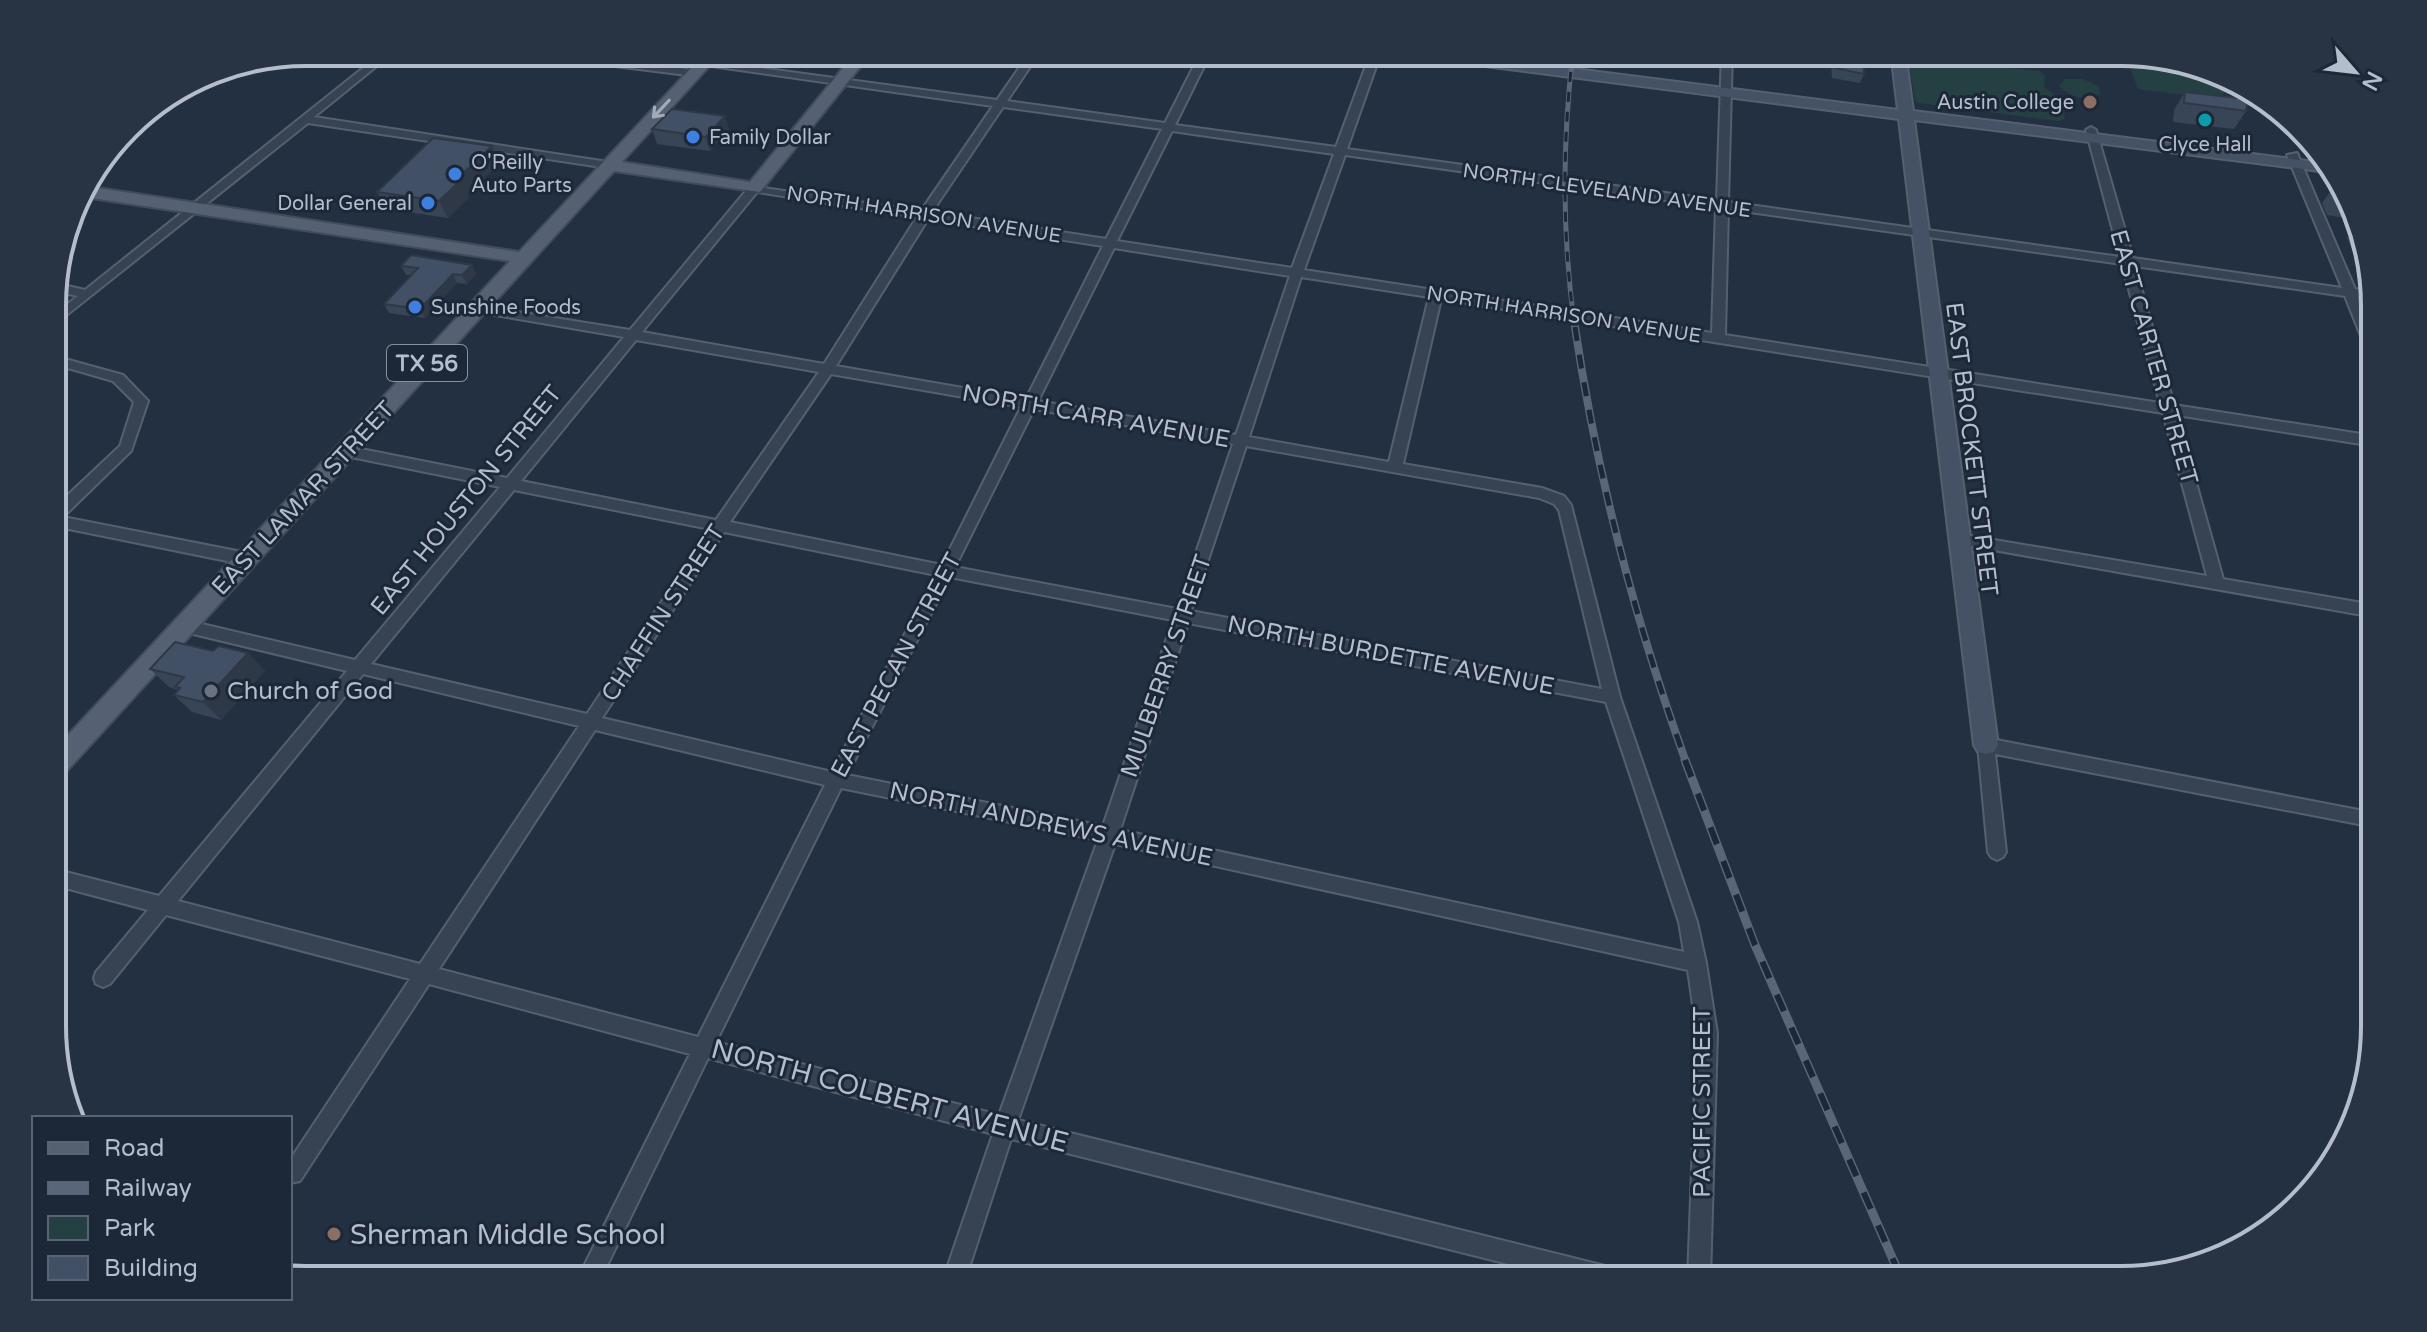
<svg xmlns="http://www.w3.org/2000/svg" width="2427" height="1332" font-family="'Varela Round',sans-serif">
  <rect width="100%" height="100%" fill="#233042"/>
  <!-- green -->
  <path fill="#254043" d="M1908,58l132,13 5,5 -1,11 18,13 3,19 -7,2 -139,-18 -4,-2z
    M2130,67l52,1 17,5v4l-8,-4 -9,1 7,5h9l4,-5 33,8 -17,17 -80,-10z
    M2065,79h18l16,8 1,7c-13,8 -31,3 -41,-8z"/>
  <g fill="none" stroke-linecap="round" stroke-linejoin="round">
    <!-- street casing -->
    <g stroke="#55606f" stroke-width="4">
      <path id="street" d="M383,52h11l-80,65 294,45 6,3 -6,3 -300,-45 -254,202v-11l24,-18 -24,-5v-8l31,7z
        M522,52h30l143,18 5,3 -5,3 -168,-21z
        M1030,52h10l-33,49 158,22 36,-71h10l-36,73 161,22 35,-95h10l-34,97 370,51 5,-148h10l-4,150 392,55 -34,-127 5,-3 5,3 37,128 209,30 -55,-133 10,-2 58,136 19,3v8l-16,-2 16,38v19l-7,-4 -22,-55 -210,-30 39,139 200,31v10l-197,-31 46,164 151,26v12l-420,-74 -2,-4 2,-4 5,-1 248,42 -44,-163 -722,-114 -38,165 139,24 22,8 7,9 49,192 77,225 9,41 11,70 -7,247h-22l9,-247 -9,-63 -573,-126 -97,276 599,149 8,3 3,8h-56l-561,-141 -46,141h-22l50,-146 -285,-76 -108,222h-23l113,-226 -261,-70 -129,197 -10,2v-23l120,-181 -244,-64 -56,69 -7,3 -7,-3 -2,-6 2,-6 52,-62 -94,-25v-16l105,27 188,-225 -162,-39 -8,-6 2,-4 6,-2 170,40 145,-173 -154,-31 -7,-5 2,-3 5,-2 161,32 117,-141 -146,-25 -6,-4 2,-3 156,25 120,-144 171,25 72,-105 -289,-41 -5,-3 1,-2 297,40zM1003,107l159,22 -56,110 -174,-27zM1172,131l162,23 -42,114 -175,-27zM1345,155l371,52 -4,126 -408,-63zM757,192l160,25 -93,147 -182,-32zM1728,209l394,55 38,139 -435,-68zM928,219l175,27 -77,153 -190,-33zM1114,248l176,28 -54,159 -198,-34zM1301,277l128,20 -40,165 -140,-25zM636,340l183,32 -103,148 -195,-39zM831,374l190,33 -79,158 -212,-43zM1034,409l199,35 -56,165 -222,-42zM1246,446l293,52 15,6 5,6 43,179 -411,-78zM514,490l196,39 -123,185 -216,-50zM724,532l212,43 -104,197 -230,-54zM950,577l223,43 -70,206 -256,-51zM1188,623l418,79 73,220 5,30 -564,-122zM363,674l216,52 -159,238 -242,-63zM595,730l230,55 -127,252 -259,-68zM841,788l257,52 -99,275 -283,-73z
        M54,356l69,19 25,26 -17,50 -68,66 184,36 7,6 -2,4 -5,2 -193,-39v-18l66,-62 14,-44 -21,-21 -59,-17z
        M1986,738l388,75v14l-379,-73 11,98 -3,5 -6,3 -6,-3 -3,-5 -10,-107 2,-5z"/>
    </g>
    <!-- secondary casing -->
    <g stroke="#55606f" stroke-width="4">
      <path id="secondary" d="M1400,52h41l457,58 -7,-58h14l8,59 418,53 4,9 -421,-53 84,625 -4,7 -8,2 -8,-2 -4,-7 -75,-626 -492,-63z"/>
    </g>
    <!-- primary casing -->
    <g stroke="#414b5b" stroke-width="4">
      <path id="primary" d="M706,52h16l-100,110 128,20 106,-130h16l-112,140 -146,-21 -551,604 -9,3v-28l456,-489 -432,-65 6,-10 435,66z"/>
    </g>
    <!-- street -->
    <use href="#street" fill="#374252" fill-rule="evenodd"/>
    <!-- secondary -->
    <use href="#secondary" fill="#455165" fill-rule="evenodd"/>
    <!-- primary -->
    <use href="#primary" fill="#556172" fill-rule="evenodd"/>
    <!-- rail-far2 casing -->
    <g stroke="#596679" stroke-width="5">
      <path id="rail-far2" d="M1573,52c-11,92 -11,185 2,277"/>
    </g>
    <!-- rail-far1 casing -->
    <g stroke="#596679" stroke-width="8">
      <path id="rail-far1" d="M1575,327c22,149 60,294 111,435"/>
    </g>
    <!-- rail casing -->
    <g stroke="#596679" stroke-width="9">
      <path id="rail" d="M1685,760l70,185 147,335"/>
    </g>
    <!-- rail-far2 -->
    <use href="#rail-far2" stroke="#1c2737" stroke-width="3" stroke-dasharray="10" stroke-linecap="butt"/>
    <!-- rail-far1 -->
    <use href="#rail-far1" stroke="#1c2737" stroke-width="5" stroke-dasharray="14" stroke-linecap="butt"/>
    <!-- rail -->
    <use href="#rail" stroke="#1c2737" stroke-width="6" stroke-dasharray="18" stroke-linecap="butt"/>
  </g>
  <!-- wall -->
  <path fill="#384557" d="M1837,52h15l12,22 -4,9 -28,-5 -1,-15 3,-9h2z
    M2005,52h52l-2,4 -50,-2z
    M2106,52h15l40,10h-3l-3,4 -22,-2 -4,-8 -22,-2z
    M2185,92l61,19 -12,18 -61,-7 1,-12z
    M725,116l4,14 -19,21 -53,-7 -5,-15z
    M500,163l-32,31 1,3 -21,21 -62,-9 -9,-17z
    M2336,184l3,1 12,34 -24,-4 -5,-12z
    M2354,229l15,43 -8,-1 -14,-33z
    M472,265l4,9 -9,10 -10,-1 -32,35 -36,-5 -5,-9 27,-29h-5l-5,-9z
    M213,651l35,2 17,18 -44,49 -29,-8 -18,-17 4,-5 -9,-3 -19,-18z"/>
  <!-- shaded-wall -->
  <path fill="#2e3847" d="M725,116l4,14 -19,21 -4,-14z
    M492,146l8,17 -32,31 1,3 -21,21 -9,-17 18,-22z
    M472,265l4,9 -9,10 -5,-9z
    M453,274l4,9 -32,35 -5,-9z
    M248,653l17,18 -44,49 -18,-18z"/>
  <!-- building -->
  <path fill="#415065" stroke="#2e3847" stroke-width="2" d="M1838,52h14l6,7h5l1,15 -29,-6 -1,-14 4,1z
    M2185,92l63,7 -2,12 -62,-8z
    M672,109l53,7 -19,21 -54,-8z
    M433,138l59,8 -35,33 4,1 -22,21 -62,-9z
    M2336,184l3,1 4,12 -2,-1z
    M411,255l61,10 -10,10 -9,-1 -33,35 -36,-5 34,-36 -17,-2z
    M175,642l38,9 6,-5 29,7 -45,49 -29,-7 6,-7 -5,-1 9,-10 -34,-8z"/>
  <!-- one-way arrows -->
  <defs><path id="oneway-shaft" d="M-6 0H5M1.5-3L5.5 0L1.5 3" fill="none" stroke-width="1.6" stroke-linecap="round" stroke-linejoin="round" transform="scale(2)"/></defs>
  <use stroke="#a1abba" href="#oneway-shaft" transform="translate(661 109) rotate(133)"/>
  <!-- markers -->
  <g fill="#8d6e63" stroke="#1c2737" stroke-width="3">
    <circle cx="2090" cy="102" r="8"/>
    <circle cx="334" cy="1234" r="8"/>
  </g>
  <circle fill="#0f9aa8" stroke="#1c2737" stroke-width="3" cx="2205" cy="120" r="8"/>
  <g fill="#3f7fe0" stroke="#1c2737" stroke-width="3">
    <circle cx="693" cy="137" r="8"/>
    <circle cx="455" cy="174" r="8"/>
    <circle cx="428" cy="203" r="8"/>
    <circle cx="415" cy="307" r="8"/>
  </g>
  <circle fill="#6b7280" stroke="#1c2737" stroke-width="3" cx="211" cy="691" r="8"/>
  <g text-anchor="middle" stroke-width="6" stroke-linejoin="round" paint-order="stroke">
    <!-- far-poi labels -->
    <g font-size="20" fill="#b4bdcc" stroke="#1c2737" text-anchor="start">
      <text x="2074" y="109" text-anchor="end">Austin College</text>
      <text x="709" y="144">Family Dollar</text>
      <text x="2205" y="151" text-anchor="middle">Clyce Hall</text>
      <text x="471" y="169">O'Reilly<tspan x="471" dy="23">Auto Parts</tspan></text>
      <text x="412" y="210" text-anchor="end">Dollar General</text>
      <text x="431" y="314">Sunshine Foods</text>
    </g>
    <!-- far-street labels -->
    <g font-size="20" fill="#b4bdcc" stroke="#1c2737">
      <text transform="translate(1607 190) rotate(8)" y="7">NORTH CLEVELAND AVENUE</text>
      <text transform="translate(924 214) rotate(9)" y="7">NORTH HARRISON AVENUE</text>
      <text transform="translate(1564 314) rotate(9)" y="7">NORTH HARRISON AVENUE</text>
    </g>
    <!-- shield labels -->
    <rect fill="#1c2737" stroke="#86909f" stroke-width="2" x="387" y="345" width="80" height="36" rx="6"/>
    <g font-size="22" font-weight="bold" fill="#b4bdcc">
      <text x="427" y="371">TX 56</text>
    </g>
    <!-- street labels -->
    <g font-size="24" fill="#b4bdcc" stroke="#1c2737">
      <text transform="translate(2154 357) rotate(74)" y="8">EAST CARTER STREET</text>
      <text transform="translate(1096 416) rotate(10)" y="8">NORTH CARR AVENUE</text>
      <text transform="translate(1972 449) rotate(83)" y="8">EAST BROCKETT STREET</text>
      <text transform="translate(303 498) rotate(-47)" y="8">EAST LAMAR STREET</text>
      <text transform="translate(466 500) rotate(-51)" y="8">EAST HOUSTON STREET</text>
      <text transform="translate(663 613) rotate(-57)" y="8">CHAFFIN STREET</text>
      <text transform="translate(1391 655) rotate(11)" y="8">NORTH BURDETTE AVENUE</text>
      <text transform="translate(896 665) rotate(-62)" y="8">EAST PECAN STREET</text>
      <text transform="translate(1166 666) rotate(-71)" y="8">MULBERRY STREET</text>
      <text transform="translate(1051 824) rotate(12)" y="8">NORTH ANDREWS AVENUE</text>
      <text transform="translate(1702 1102) rotate(-90)" y="8">PACIFIC STREET</text>
    </g>
    <!-- poi labels -->
    <g font-size="24" fill="#b4bdcc" stroke="#1c2737" text-anchor="start">
      <text x="227" y="699">Church of God</text>
    </g>
    <!-- near-street labels -->
    <g font-size="28" fill="#b4bdcc" stroke="#1c2737">
      <text transform="translate(890 1095) rotate(15)" y="10">NORTH COLBERT AVENUE</text>
    </g>
    <!-- near-poi labels -->
    <g font-size="28" fill="#b4bdcc" stroke="#1c2737" text-anchor="start">
      <text x="350" y="1244">Sherman Middle School</text>
    </g>
  </g>
  <!-- crop -->
  <path d="M0 0H2427V1332H0ZM306 66H2121A240 240 0 0 1 2361 306V1026A240 240 0 0 1 2121 1266H306A240 240 0 0 1 66 1026V306A240 240 0 0 1 306 66Z" fill="#283343" fill-rule="evenodd"/>
  <path fill="none" stroke="#b4bdcc" stroke-width="4" d="M306 66H2121A240 240 0 0 1 2361 306V1026A240 240 0 0 1 2121 1266H306A240 240 0 0 1 66 1026V306A240 240 0 0 1 306 66Z"/>
  <!-- legend -->
  <rect x="32" y="1116" width="260" height="184" fill="#1c2737" stroke="#596373" stroke-width="2"/>
  <rect x="48" y="1142" width="40" height="12" fill="#556172" stroke="#596373" stroke-width="2"/>
  <text x="104" y="1156" font-size="24" fill="#b4bdcc">Road</text>
  <rect x="48" y="1182" width="40" height="12" fill="#596679" stroke="#596373" stroke-width="2"/>
  <text x="104" y="1196" font-size="24" fill="#b4bdcc">Railway</text>
  <rect x="48" y="1216" width="40" height="24" fill="#254043" stroke="#596373" stroke-width="2"/>
  <text x="104" y="1236" font-size="24" fill="#b4bdcc">Park</text>
  <rect x="48" y="1256" width="40" height="24" fill="#415065" stroke="#596373" stroke-width="2"/>
  <text x="104" y="1276" font-size="24" fill="#b4bdcc">Building</text>
  <!-- north arrow -->
  <g transform="translate(2355 72) rotate(118)" stroke="#1c2737" stroke-width="6" paint-order="stroke">
  <path d="M0-6L14 30L0 20L-14 30Z" fill="#b4bdcc"/>
  <text y="-12" font-size="22" font-weight="bold" text-anchor="middle" fill="#b4bdcc">N</text>
  </g>
</svg>
